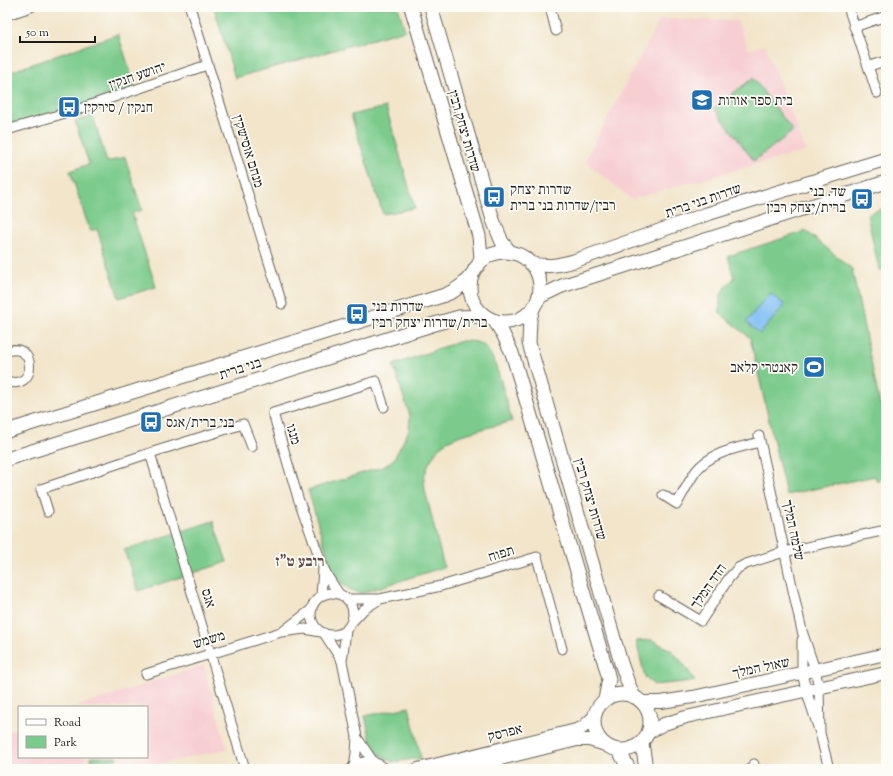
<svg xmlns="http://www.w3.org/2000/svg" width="893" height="776" font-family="'Sorts Mill Goudy','Frank Ruhl Libre',serif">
  <rect width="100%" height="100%" fill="#fdfcf7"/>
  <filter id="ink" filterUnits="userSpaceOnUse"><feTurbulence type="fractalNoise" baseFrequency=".025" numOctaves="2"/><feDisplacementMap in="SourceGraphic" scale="8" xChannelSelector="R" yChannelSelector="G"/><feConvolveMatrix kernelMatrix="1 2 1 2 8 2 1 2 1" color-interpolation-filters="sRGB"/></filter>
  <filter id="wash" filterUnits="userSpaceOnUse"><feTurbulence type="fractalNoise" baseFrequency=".012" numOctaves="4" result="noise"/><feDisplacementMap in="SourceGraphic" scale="16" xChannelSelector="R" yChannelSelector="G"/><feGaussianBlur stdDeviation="0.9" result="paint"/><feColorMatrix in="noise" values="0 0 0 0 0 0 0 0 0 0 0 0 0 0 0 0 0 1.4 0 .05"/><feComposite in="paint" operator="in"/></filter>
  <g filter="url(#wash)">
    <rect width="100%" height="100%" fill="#f2e5ca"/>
    <!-- built -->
    <path fill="#f7cfd3" d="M660,19l77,2 12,29 16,-5 41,106 -175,48 -46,-38z
      M204,665l23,84 -92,20h-44l-3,-12h59v-50h-68l-1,-1z
      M19,728v29h65l3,12h-80v-37z"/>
    <!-- green -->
    <path fill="#7bcb8c" stroke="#4c7454" d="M214,7h184l7,23 -170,48z
      M118,34l18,55 -129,40v-56z
      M753,78l40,53 -39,30 -40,-53z
      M386,107l29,101 -32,6 -32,-99z
      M93,116l14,46 18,-5 17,53 -10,3 24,74 -37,11 -22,-69 -7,2 -20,-60 19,-7 -14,-43z
      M886,207v61l-7,2 -12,-56z
      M806,231l46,38 28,136 6,-2v70l-2,4 -7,5 -2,-6 -89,19 -36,-157 -30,-25c-1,-19 1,-22 14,-35l-6,-22z
      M462,341c7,0 15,0 21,4 13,8 24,60 29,76l-51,14 -14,6 -10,9 -8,13 -5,14 1,13 19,77 -82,26c-16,-3 -21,-9 -30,-22l-24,-81 77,-24 9,-7 15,-29 1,-14 -17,-51 56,-20z
      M213,521l14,41 -89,29 -14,-41z
      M652,640l19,10 12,13 12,18 -41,4 -9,-8 -9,-36z
      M409,707l12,51 -29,4 -19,-12 -8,-34z
      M91,757h26v2l-25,5z"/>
    <!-- water -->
    <path fill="#7ebdf2" stroke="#4d6c87" d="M770,293l15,12 -25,29 -14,-12z"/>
  </g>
  <g filter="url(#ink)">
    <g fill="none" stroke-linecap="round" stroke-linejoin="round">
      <!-- minor casing -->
      <g stroke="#676259" stroke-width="11">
        <path id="minor" d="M190,7l92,297
          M550,7l6,24
          M848,7l29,86
          M7,15l24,-8
          M854,27l32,-11
          M869,66l17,-5
          M7,130l72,-21 128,-44
          M7,351c30,-10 30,41 0,30
          M759,436l43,195 13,39 4,17 1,46
          M150,453l95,316
          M663,495l14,9c6,-11 12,-23 19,-33 15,-19 42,-23 64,-29
          M48,511l-7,-22 109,-36 93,-29 9,23
          M311 614a21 21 0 1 1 42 0a21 21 0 1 1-42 0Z
          M339,594l-11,-17 -5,-10 -25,-69 -25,-85 103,-32 8,26
          M321,596l2,-27
          M659,596l42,25 28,-43 9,-10 8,-4 38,-12 102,-22
          M347,599h33l61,-13 96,-29 25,92
          M352,622l11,-12 17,-11
          M346,631l-4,30 15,76 -1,16 -2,15
          M282,632l30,-23
          M324,633l18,28
          M802,640v33l4,17 14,43 9,36
          M146,674l135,-42 24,-3 16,3
          M358,739l16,24
          M750,769l4,-5"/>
      </g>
      <!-- tertiary casing -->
      <g stroke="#676259" stroke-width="14">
        <path id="tertiary" d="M641,702h20l32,-5 193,-43
          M648,733l16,-9 22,-7 200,-44
          M353,769c9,-8 21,-8 30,0
          M418,769l158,-39 6,-2 12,-11
          M460,769l117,-29h12l17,5"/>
      </g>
      <!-- secondary casing -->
      <g stroke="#676259" stroke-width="15">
        <path id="secondary" d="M411,7l68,229 2,21 -3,9
          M431,7l62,213 9,22 9,11
          M470 287a35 35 0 1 1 70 0a35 35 0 1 1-70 0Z
          M530,263c15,5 29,2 44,-2l133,-47 179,-55
          M538,300l3,-4 21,-10 324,-104
          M533,308l-3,12 -1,23 92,320 7,20 6,14
          M494,320l9,14 9,19 94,315 3,11 -4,21
          M7,431l438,-136c13,-5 20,-12 28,-22
          M7,459l431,-136 21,-6 26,-1
          M594 722a28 28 0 1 1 56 0a28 28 0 1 1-56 0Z
          M642,743l4,26
          M619,751l10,18"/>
      </g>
      <!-- minor -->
      <use href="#minor" stroke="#fff" stroke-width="9"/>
      <!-- tertiary -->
      <use href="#tertiary" stroke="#fff" stroke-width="12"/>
      <!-- secondary -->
      <use href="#secondary" stroke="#fff" stroke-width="13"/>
    </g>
  </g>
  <!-- icons -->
  <defs>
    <g id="school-square" transform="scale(1.15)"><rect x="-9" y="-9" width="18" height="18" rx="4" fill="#1f6fb2" stroke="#fdfcf7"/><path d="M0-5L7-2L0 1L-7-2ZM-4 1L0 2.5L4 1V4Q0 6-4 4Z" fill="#fff"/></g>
    <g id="bus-square" transform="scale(1.15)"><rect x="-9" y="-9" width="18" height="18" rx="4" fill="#1f6fb2" stroke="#fdfcf7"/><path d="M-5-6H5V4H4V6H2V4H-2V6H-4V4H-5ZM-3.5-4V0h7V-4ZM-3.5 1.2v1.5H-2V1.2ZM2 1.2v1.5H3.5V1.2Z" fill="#fff"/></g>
    <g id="stadium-square" transform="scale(1.15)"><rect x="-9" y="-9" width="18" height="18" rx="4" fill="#1f6fb2" stroke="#fdfcf7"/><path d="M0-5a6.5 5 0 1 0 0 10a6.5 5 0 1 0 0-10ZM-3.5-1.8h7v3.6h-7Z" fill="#fff"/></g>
  </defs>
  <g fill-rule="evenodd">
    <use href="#school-square" x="702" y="100"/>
    <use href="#bus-square" x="69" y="107"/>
    <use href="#bus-square" x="494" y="197"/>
    <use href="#bus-square" x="862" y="199"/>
    <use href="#bus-square" x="357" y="314"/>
    <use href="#stadium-square" x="814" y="367"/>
    <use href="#bus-square" x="151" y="422"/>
  </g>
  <g text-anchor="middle" stroke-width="3.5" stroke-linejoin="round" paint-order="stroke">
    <!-- street labels -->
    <g font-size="14" fill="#1c1c1c" stroke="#fdfcf7">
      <text transform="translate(137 75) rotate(-19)" y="5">יהושע חנקין</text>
      <text transform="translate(465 131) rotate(74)" y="5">שדרות יצחק רבין</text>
      <text transform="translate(249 151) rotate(73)" y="5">מנחם אוסישקין</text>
      <text transform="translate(703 200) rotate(-19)" y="5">שדרות בני ברית</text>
      <text transform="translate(240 368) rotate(-18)" y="5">בני ברית</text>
      <text transform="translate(294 434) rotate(73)" y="5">מנגו</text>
      <text transform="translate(591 499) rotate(74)" y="5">שדרות יצחק רבין</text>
      <text transform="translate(794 530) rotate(78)" y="5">שלמה המלך</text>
      <text transform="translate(501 553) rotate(-17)" y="5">תפוח</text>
      <text transform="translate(708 586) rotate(-55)" y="5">הדד המלך</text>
      <text transform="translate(209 598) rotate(73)" y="5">אגס</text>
      <text transform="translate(209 639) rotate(-17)" y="5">משמש</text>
      <text transform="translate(761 667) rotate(-12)" y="5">שאול המלך</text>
      <text transform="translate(505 732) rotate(-14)" y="5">אפרסק</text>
    </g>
    <!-- poi labels -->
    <g font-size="14" fill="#1c1c1c" stroke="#fdfcf7" text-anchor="start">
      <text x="718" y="105">בית ספר אורות</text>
      <text x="84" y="112">חנקין / סירקין</text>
      <text x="510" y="194">שדרות יצחק<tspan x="510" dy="16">רבין/שדרות בני ברית</tspan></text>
      <text x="846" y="196" text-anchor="end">שד. בני<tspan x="846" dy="16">ברית/יצחק רבין</tspan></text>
      <text x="372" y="311">שדרות בני<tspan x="372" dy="16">ברית/שדרות יצחק רבין</tspan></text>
      <text x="798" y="372" text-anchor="end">קאנטרי קלאב</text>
      <text x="166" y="427">בני ברית/אגס</text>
    </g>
    <!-- neighbourhood labels -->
    <g font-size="15" font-weight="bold" fill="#664d47" stroke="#fdfcf7">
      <text x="300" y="566">רובע ט"ז</text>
    </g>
  </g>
  <!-- margin -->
  <rect width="893" height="776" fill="none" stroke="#fdfcf7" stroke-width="24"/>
  <!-- legend -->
  <rect x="18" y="706" width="130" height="52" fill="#fdfcf7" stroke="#a3a29f"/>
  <rect x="26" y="719" width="20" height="6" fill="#ffffff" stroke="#a3a29f"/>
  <text x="54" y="726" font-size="12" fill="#1c1c1c">Road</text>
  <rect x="26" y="736" width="20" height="12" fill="#7bcb8c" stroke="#a3a29f"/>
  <text x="54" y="746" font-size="12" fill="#1c1c1c">Park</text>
  <!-- scale -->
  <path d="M20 36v6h75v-6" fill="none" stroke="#1c1c1c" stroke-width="2"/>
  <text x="26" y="36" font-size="12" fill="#1c1c1c" stroke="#fdfcf7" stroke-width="3" paint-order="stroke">50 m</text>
</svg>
